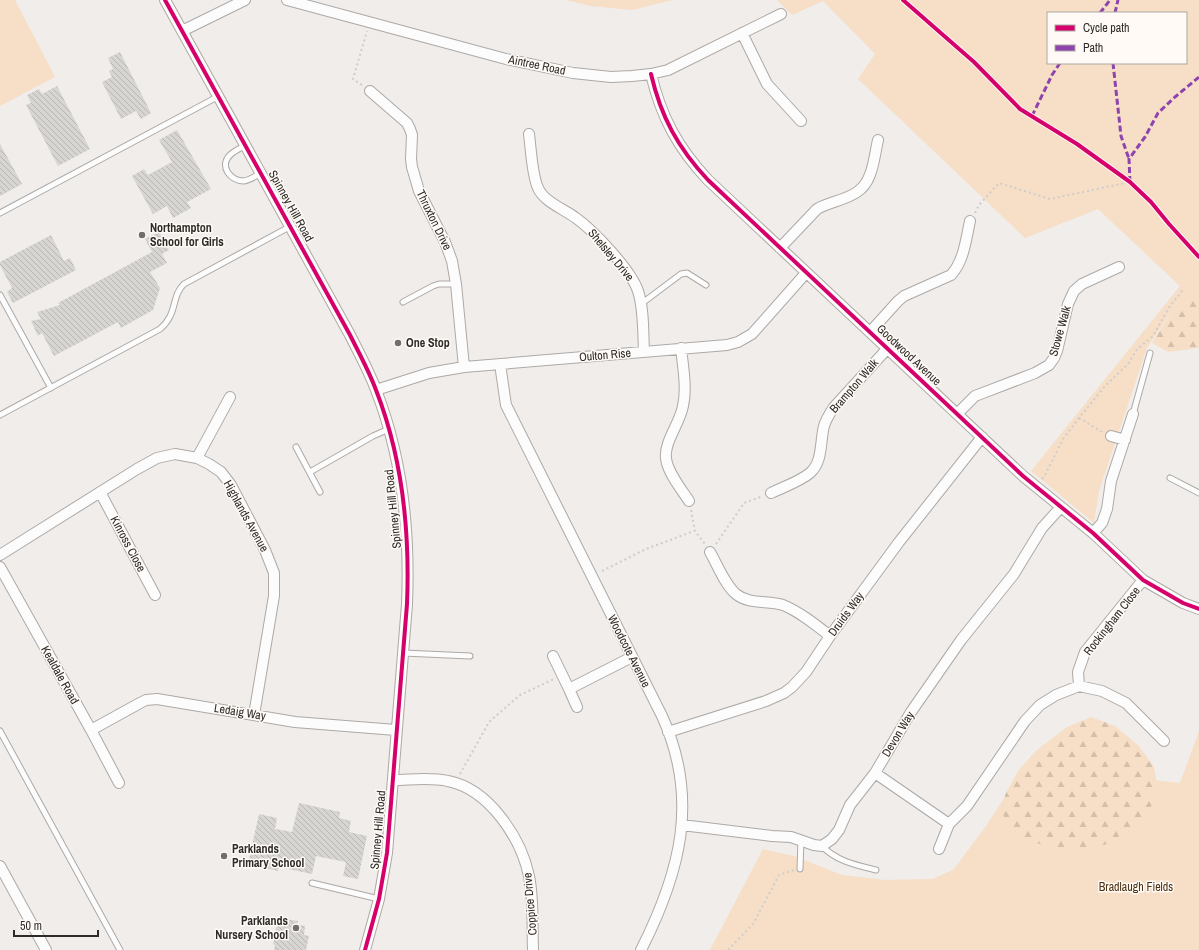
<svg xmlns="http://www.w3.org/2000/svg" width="1199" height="950" font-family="'Archivo Narrow',sans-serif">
  <defs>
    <pattern id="forest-firs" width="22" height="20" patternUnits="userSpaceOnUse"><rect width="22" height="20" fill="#f7dec6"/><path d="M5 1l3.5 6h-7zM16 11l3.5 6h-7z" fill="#d4bfaa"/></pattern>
    <pattern id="building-back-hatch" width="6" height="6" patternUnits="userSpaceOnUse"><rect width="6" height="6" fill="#d7d5d2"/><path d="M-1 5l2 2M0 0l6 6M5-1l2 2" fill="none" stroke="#b9b7b4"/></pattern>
  </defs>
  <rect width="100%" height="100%" fill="#f0edea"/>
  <!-- green -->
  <path fill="#f7dec6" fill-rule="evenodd" d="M0,0h15l40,77 -55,29z
    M566,0h107l-41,10 -42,-4z
    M777,0h422v308l-22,-5 -30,45 -48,143 -5,32 -63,-52 149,-185 -82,-77 -73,29 -167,-159 17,-25 -52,-53 -31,14zM1048,13h138v50h-138z
    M1199,731v219h-489l53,-101 31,7 48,19 43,5 48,-1 21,-10 32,-43 24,-37 143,-9 27,3z"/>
  <!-- forest -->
  <path fill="url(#forest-firs)" d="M1195,298l4,4v46l-31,4 -16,-9 25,-40z
    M1091,717l24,9 23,19 16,22 3,18 -3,18 -17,20 -27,20 -26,8 -28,-3 -28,-7 -17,-12 -9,-16 3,-18 13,-24 18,-20 31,-24z"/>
  <!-- building -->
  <path fill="url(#building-back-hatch)" d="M120,52l31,61 -10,6 -5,-8 -15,8 -19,-37 10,-5 -3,-6 4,-2 -5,-11z
    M57,86l33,63 -32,17 -32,-61 5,-2 -4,-8 12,-6 3,5z
    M177,130l34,59 -24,13 4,6 -18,10 -6,-12 -14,8 -21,-38 12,-7 4,6 24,-13 -13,-22z
    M0,144l22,40 -22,12z
    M159,232l10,18 -7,4 5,9 -17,9 10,16 -7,22 -32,18 -3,-6 -64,34 -12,-23 -4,3 -7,-15 10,-2 -4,-7 23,-7 -2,-2 94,-51 -7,-13z
    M51,235l13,26 6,-3 6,12 -63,33 -6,-11 5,-4 -12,-23v-3z
    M299,803l41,9 -1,6 12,3 -2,11 18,4 -9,43 -15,-3 3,-14 -30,-6 -4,18 -33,-7 -1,4 -30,-7 11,-50 18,4 -2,11 17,3z
    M278,918l20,3 -1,4 8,1 -1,9 5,1 -3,14h-32l1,-5 -2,-1z"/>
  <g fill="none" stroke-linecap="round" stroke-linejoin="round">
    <!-- lane casing -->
    <g stroke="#aca9a6" stroke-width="7">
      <path id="lane" d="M246,145c-5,3 -12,6 -16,10 -11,11 0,26 14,26 6,-1 12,-5 17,-8
        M0,213l219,-117
        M0,295l51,93
        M403,302l30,-16 6,-2h17
        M641,304l40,-30 6,-1 19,12
        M1133,414l17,-61
        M0,415l160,-86c18,-15 11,-33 24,-45l107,-58
        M296,447l24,45
        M310,472l63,-36 16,-7
        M1170,478l29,15
        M403,653l67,3
        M0,731l120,219
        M822,846c14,15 34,19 54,24
        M800,869l1,-29
        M312,883l67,16"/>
    </g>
    <!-- street casing -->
    <g stroke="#aca9a6" stroke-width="12">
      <path id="street" d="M165,0l185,335c9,18 19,36 26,55 27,69 34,141 31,214l-20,249 -8,46 -14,51
        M287,0l219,59 67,14 38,4 21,-1 19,-2 17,-4 113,-56
        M182,31l63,-31
        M742,33l25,51 34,37
        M651,74c10,43 27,74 57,106l315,296 70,57 50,47 40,23 16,6
        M370,91l37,32 3,6 2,6 -1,24 1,8 7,24 26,51 7,19 4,23 8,83
        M529,134c2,15 3,41 9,54 6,14 26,21 38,30 18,13 55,52 62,73 6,18 5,42 6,61
        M780,248l37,-39c12,-7 29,-9 40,-17 16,-10 17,-35 21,-52
        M870,332l28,-31 6,-5 47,-21c13,-14 15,-36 19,-54
        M681,348c2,19 6,40 2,58 -3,17 -19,36 -17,52 1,14 16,32 23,43
        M500,364l6,41 156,311c38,83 18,157 -21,234
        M376,390l53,-17 35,-6 263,-22 11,-3 14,-8 54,-61
        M957,414l18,-18 60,-23 14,-8 5,-7 3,-7 11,-47 6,-13 8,-7 37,-17
        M1111,436l14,4
        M197,458l33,-61
        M100,492l55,103
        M771,493c12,-6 28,-11 39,-20 13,-11 10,-32 14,-47 2,-7 6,-13 10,-19l53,-58
        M1093,533l9,-10 5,-14 4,-28 22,-67
        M710,552c7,12 15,33 26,42 13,11 32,6 47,11 17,7 33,20 47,31
        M0,555l137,-86 20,-11 18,-4 22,4 12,6 12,8 10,13 34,65 9,23v23l-20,119
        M0,567l91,163 28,53
        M553,656l16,33
        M1079,686l-1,-14 7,-20 58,-72
        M577,707l-8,-18 63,-32
        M91,730l49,-27 6,-3 11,-1 138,23 101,8
        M668,732l98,-31 18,-8 8,-6 14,-15 24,-36 69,-94 83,-105
        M875,773l74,51
        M393,780c17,0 37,-3 55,1 41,8 73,57 81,95 5,24 3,50 4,74
        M682,825l90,11 19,1 23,8 8,1 10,-7 7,-9 11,-25 25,-32 36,-61 50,-72 53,-66 28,-46 19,-21
        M939,849l10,-25 18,-18 58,-85 15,-16 16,-10 23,-9 23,5 24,12 38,38
        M0,866l46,84"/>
    </g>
    <!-- path -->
    <path stroke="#cecdcc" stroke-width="2" stroke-dasharray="2 3" stroke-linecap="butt" d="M362,85l-9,-6 14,-48
      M975,213l4,-8 20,-22 51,16 80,-17
      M1079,418l23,14
      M1042,479l3,-4 18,-36 16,-21 26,-32 23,-22 9,-15 16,-13 17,-30 13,-16
      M691,510l4,21 10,13
      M716,544l28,-41 19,-7
      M602,571l44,-22 48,-18
      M460,774l29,-52 31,-27 34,-16
      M728,950l25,-26 26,-49 15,-5"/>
    <!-- lane -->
    <use href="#lane" stroke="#fdfcfc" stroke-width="5"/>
    <!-- street -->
    <use href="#street" stroke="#fdfcfc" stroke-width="10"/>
    <!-- quiet -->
    <path stroke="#8e44ad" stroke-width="3" stroke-dasharray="6 3" stroke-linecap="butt" d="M1100,13l10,-13
      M1115,13l3,-13
      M1113,63l8,73 8,23
      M1032,116l20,-41 8,-12
      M1130,182l-1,-23 16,-22 13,-24 17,-16 24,-20"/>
    <!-- cycleway casing -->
    <g stroke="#fffaf6" stroke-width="6">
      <path id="cycleway" d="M165,0l185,335c9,18 19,36 26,55 27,69 34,141 31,214l-20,249 -8,46 -14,51
        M903,0l71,62 46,47 57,35 53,38 21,20 18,22 30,33
        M651,74c10,43 27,74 57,106l315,296 70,57 50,47 40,23 16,6"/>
    </g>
    <!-- cycleway -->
    <use href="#cycleway" stroke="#d6006c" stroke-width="4"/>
  </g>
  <!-- markers -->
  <g fill="#716e6b" stroke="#fffaf6" stroke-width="1.5">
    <circle cx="142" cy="235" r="4"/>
    <circle cx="398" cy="343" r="4"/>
    <circle cx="224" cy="856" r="4"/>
    <circle cx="296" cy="928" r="4"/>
  </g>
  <g text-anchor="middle" stroke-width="3" stroke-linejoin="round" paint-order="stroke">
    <!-- street labels -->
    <g font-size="12" fill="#2d2a27" stroke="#fffaf6">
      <text transform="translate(537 65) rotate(12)" y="4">Aintree Road</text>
      <text transform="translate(291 206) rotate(61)" y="4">Spinney Hill Road</text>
      <text transform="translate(434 220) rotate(64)" y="4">Thruxton Drive</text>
      <text transform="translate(611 255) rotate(50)" y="4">Shelsley Drive</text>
      <text transform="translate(1060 331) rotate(-74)" y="4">Stowe Walk</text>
      <text transform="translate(605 355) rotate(-5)" y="4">Oulton Rise</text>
      <text transform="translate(909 355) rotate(43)" y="4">Goodwood Avenue</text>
      <text transform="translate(854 386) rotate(-49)" y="4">Brampton Walk</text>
      <text transform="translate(393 509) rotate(-96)" y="4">Spinney Hill Road</text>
      <text transform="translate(246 516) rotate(61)" y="4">Highlands Avenue</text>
      <text transform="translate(128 544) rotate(62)" y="4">Kinross Close</text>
      <text transform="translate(846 614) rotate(-54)" y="4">Druids Way</text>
      <text transform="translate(1112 621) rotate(-52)" y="4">Rockingham Close</text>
      <text transform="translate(629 651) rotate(63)" y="4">Woodcote Avenue</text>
      <text transform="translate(60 675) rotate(61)" y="4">Kealdale Road</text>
      <text transform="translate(240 712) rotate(9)" y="4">Ledaig Way</text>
      <text transform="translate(898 734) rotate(-59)" y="4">Devon Way</text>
      <text transform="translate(378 830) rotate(-85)" y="4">Spinney Hill Road</text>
      <text transform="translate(530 904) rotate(-95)" y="4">Coppice Drive</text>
    </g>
    <!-- poi labels -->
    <g font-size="12" font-weight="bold" fill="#2d2a27" stroke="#fffaf6" text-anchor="start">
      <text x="150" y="232">Northampton<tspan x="150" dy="14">School for Girls</tspan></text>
      <text x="406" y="347">One Stop</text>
      <text x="232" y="853">Parklands<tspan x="232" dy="14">Primary School</tspan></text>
      <text x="288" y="925" text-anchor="end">Parklands<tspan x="288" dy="14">Nursery School</tspan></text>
    </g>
    <!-- park labels -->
    <g font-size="12" fill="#4e3110" stroke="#fffaf6">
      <text x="1136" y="891">Bradlaugh Fields</text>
    </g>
  </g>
  <!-- legend -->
  <rect x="1047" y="12" width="140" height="52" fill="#fffaf6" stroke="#aba7a3"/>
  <rect x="1055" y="25" width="20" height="6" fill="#d6006c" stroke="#aba7a3"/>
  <text x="1083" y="32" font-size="12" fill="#2d2a27">Cycle path</text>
  <rect x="1055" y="45" width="20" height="6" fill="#8e44ad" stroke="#aba7a3"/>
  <text x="1083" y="52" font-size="12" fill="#2d2a27">Path</text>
  <!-- scale -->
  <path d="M14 930v6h84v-6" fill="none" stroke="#2d2a27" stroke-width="2"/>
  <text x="20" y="930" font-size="12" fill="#2d2a27" stroke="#fffaf6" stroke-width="3" paint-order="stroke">50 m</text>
</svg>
